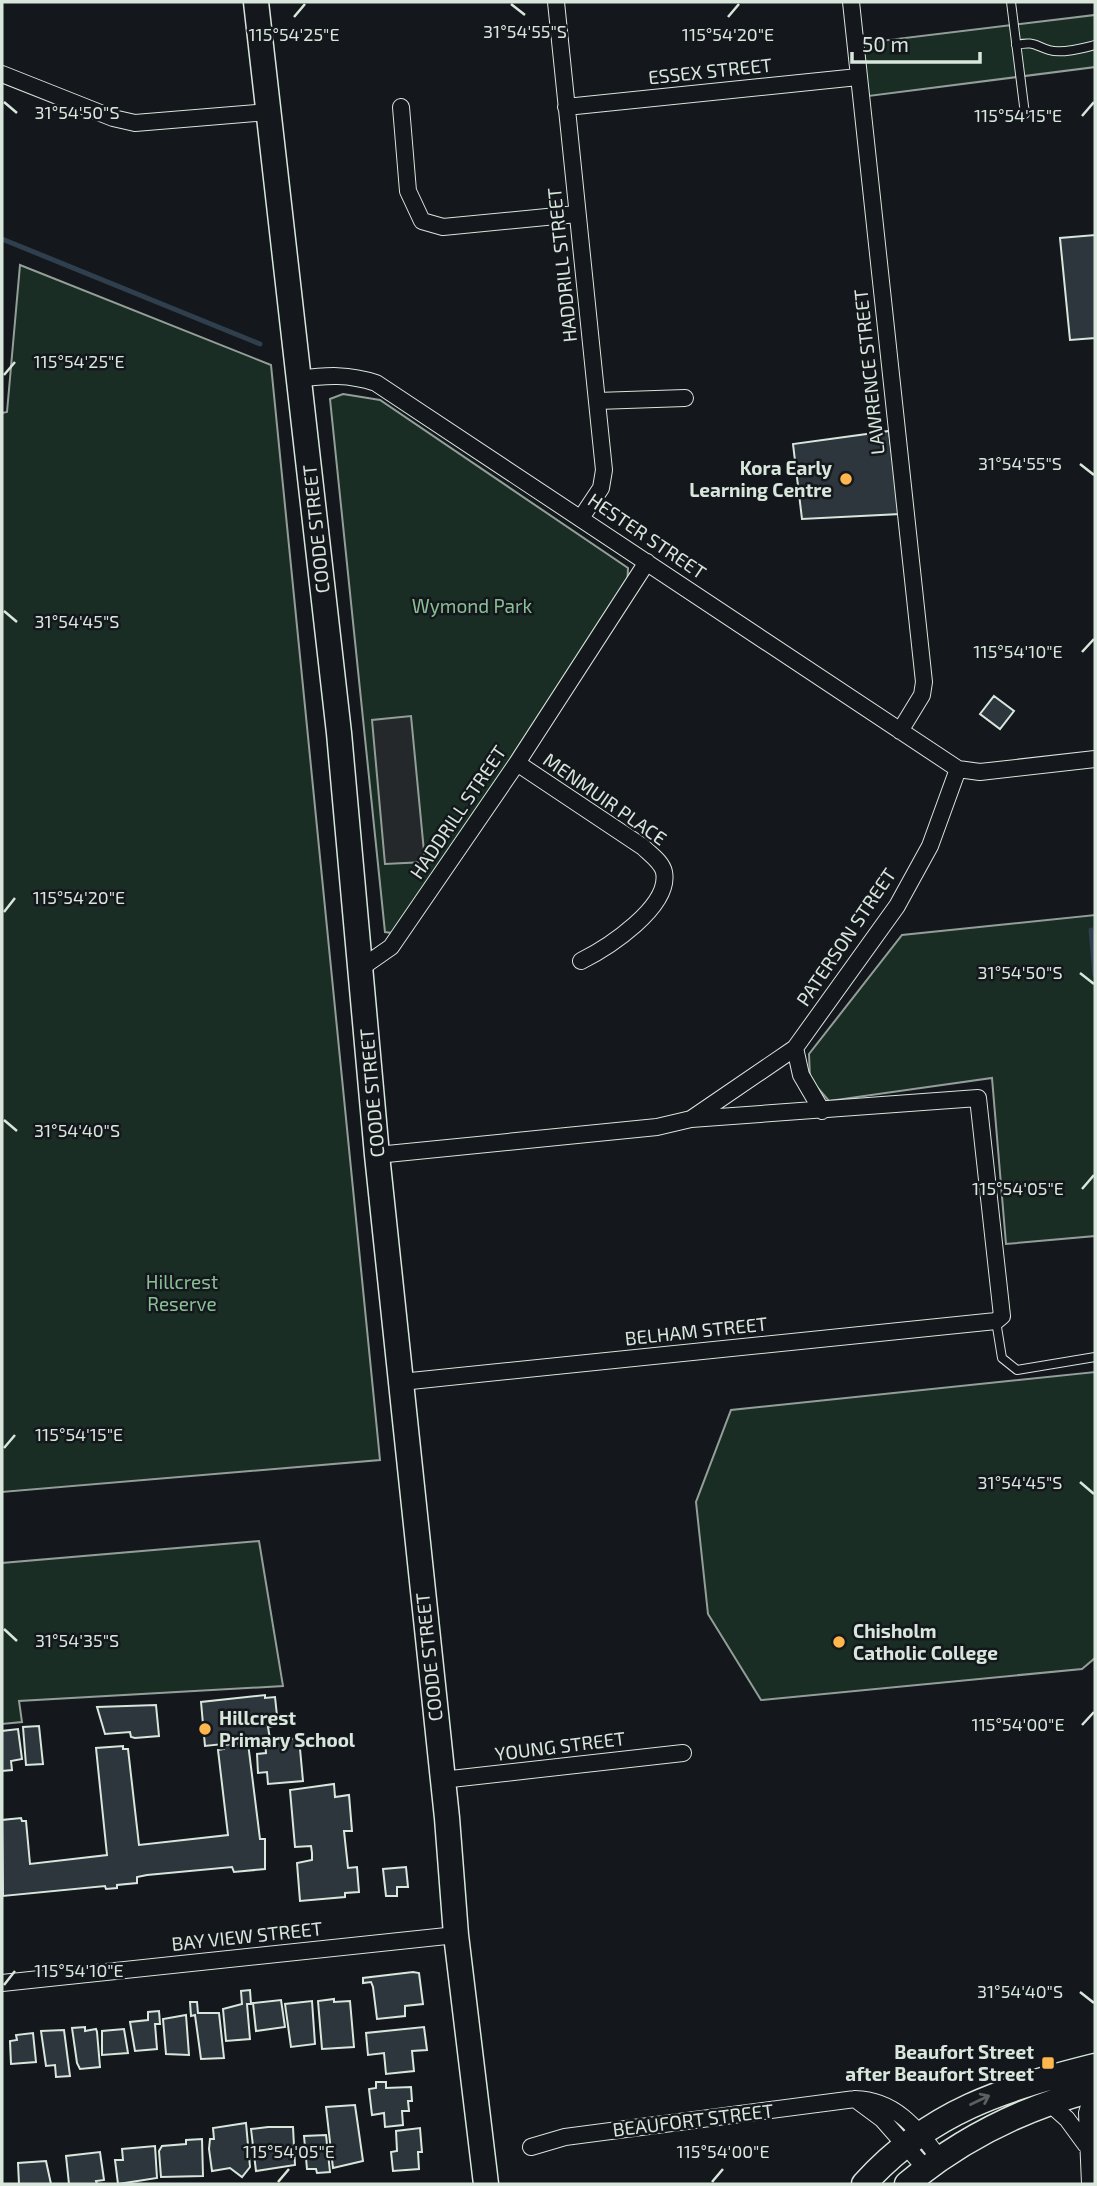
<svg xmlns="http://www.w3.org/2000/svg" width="1097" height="2186" font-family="'Exo 2',sans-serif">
  <rect width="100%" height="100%" fill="#14181c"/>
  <!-- green -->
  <path fill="#1a2d24" stroke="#939e99" stroke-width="2" d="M1095,15v52l-234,30 -6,-53z
    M20,265l251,100 109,1095 -378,32v-1079l5,-1z
    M343,394l37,6 248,168 -1,22 -228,344 -14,-2 -55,-533z
    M1095,915v321l-89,8 -14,-166 -163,23 -19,-22 -1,-25 93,-119z
    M1095,1372v286l-13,11 -321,31 -53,-86 -12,-112 35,-92z
    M259,1541l24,145 -264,15 3,21 -20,2v-161z"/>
  <!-- parking -->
  <path fill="#24282b" stroke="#939e99" stroke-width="2" d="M411,716l14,146 -40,2 -13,-144z"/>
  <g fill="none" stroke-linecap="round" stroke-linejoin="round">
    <!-- stream -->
    <path stroke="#2f3f4d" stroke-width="5" d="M2,239l258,105
      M1091,930l4,45"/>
  </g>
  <!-- building -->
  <path fill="#2c363c" stroke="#d8e6dc" stroke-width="2" d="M1095,235v103l-25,2 -10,-102z
    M889,431l11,83 -98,5 -9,-75z
    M994,696l20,15 -14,18 -20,-15z
    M265,1695v3l10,-1 3,28 -10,2 2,12 -65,7 -4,-44z
    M156,1705l3,31 -24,2 -4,-1 -1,-5 -25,2 -8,-27z
    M39,1726l4,38 -17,1 -3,-38z
    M18,1729l4,30 -11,2 1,9 -10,1v-40z
    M299,1738l4,43 -35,3 -1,-12 -9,1 -1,-19 9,-1 -1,-12z
    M248,1743l12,96h5v30l-31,3 -2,-5 -85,8 -10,2v6l-20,2v3l-11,1 -1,-3 -102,10 -1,-76 19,-2 1,3h4l4,43 77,-9 -11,-107 27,-2v3h5l11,96 89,-10 -10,-85 6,-1v-4z
    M334,1784l1,13 14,-2 3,36h-8l4,37 9,-1 2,25 -14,1v4l-45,4 -3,-38 15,-3v-7l-1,-7 -16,1 -5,-57z
    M406,1867l2,20h-11v9h-11l-3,-27z
    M413,1972l6,1 4,31 -18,2v10l-28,3 -4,-32 -2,-5 -8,1v-5z
    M250,1990l1,14h-4l3,35 -24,2 -3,-32 19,-5 -1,-13z
    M334,1999v3l16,-1 4,46 -32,2 -4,-48z
    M281,2000l4,27 -29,4 -3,-28z
    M312,2001l3,43 -24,3 -6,-43z
    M190,2002h7l1,11h21l5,45 -23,1 -6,-44 -4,1z
    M159,2011l1,13h-5l2,25 -22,2 -5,-29 18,-2v-8z
    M186,2015l3,40 -23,-1 -3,-35z
    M85,2027v4l11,-2 1,3 3,35 -20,2 -3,-6 -5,-35z
    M424,2027l3,23 -15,1 2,20 -28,3 -2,-21 -16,2 -2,-22z
    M124,2029l4,24 -26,2v-24z
    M64,2030l6,46 -14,1 -1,-12 -9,1 -5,-35z
    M33,2033l3,29 -25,2 -1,-23 7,-1 -1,-5z
    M376,2082h10v6l25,-1 1,14h-4l1,10h-7l1,14 -18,2 -1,-14 -12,2 -3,-26 7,-1z
    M355,2105l8,56 -30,7 -7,-61z
    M246,2123l4,44 -8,10 -12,-9 -18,3 -3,-22 1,-10h4l-1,-11z
    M268,2127h25l2,38 -39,6 -5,-42z
    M420,2128l2,24h-4l1,17 -26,2 -2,-19 6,-1 -1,-20z
    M326,2135l4,37 -13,1 -1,-4h-9l-3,-33z
    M202,2139l1,37 -42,1 -2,-26 3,-5 24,-2v-4z
    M155,2146l2,32 -39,6 -3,-24h8l-1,-11z
    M100,2152l4,28 -8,1 1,3h-28l-3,-28z
    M46,2161l5,23h-32l-1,-21z"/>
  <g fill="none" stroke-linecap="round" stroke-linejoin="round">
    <!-- service casing -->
    <g stroke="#d8e6dc" stroke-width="10">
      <path id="service" d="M1011,2l14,112
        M1016,45c17,-4 18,0 33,5 13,4 34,-2 46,-5
        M996,1321l6,37 15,12 78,-13"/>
    </g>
    <!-- minor casing -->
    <g stroke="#d8e6dc" stroke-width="18">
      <path id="minor" d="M556,2l48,468 -3,18 -20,30
        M851,2l73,680 -2,13 -22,36
        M2,74l111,44 22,5 133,-11
        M401,107l7,84 14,30 21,6 134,-13
        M566,107l292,-30
        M299,379c28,-4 50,-5 77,4l582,386 22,3 115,-13
        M597,401l88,-3
        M517,763l126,84c7,7 19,15 21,25 7,35 -57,76 -83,89
        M361,968l30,-21 126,-184 130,-201
        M795,1048l6,27 21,36
        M377,1155l280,-28 34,-8 104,-71 102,-142 33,-60 28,-77
        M401,1382l595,-61 6,-5 -24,-218 -287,21
        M442,1780l241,-27
        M2,1983l454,-48
        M855,2099l27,20 44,50
        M1048,2102l19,17 19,26
        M531,2147l34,-10 290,-38c41,1 62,30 85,60
        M1090,2184l-3,-71 7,-24"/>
    </g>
    <!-- primary casing -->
    <g stroke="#d8e6dc" stroke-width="27">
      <path id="primary" d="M256,2l83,731 38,422 70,663 9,117 30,249
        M864,2184c66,-73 139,-95 231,-118
        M907,2184c55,-46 119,-77 188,-95"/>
    </g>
    <!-- service -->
    <use href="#service" stroke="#14181c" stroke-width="8"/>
    <!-- minor -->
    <use href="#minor" stroke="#14181c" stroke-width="16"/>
    <!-- primary -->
    <use href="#primary" stroke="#14181c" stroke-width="24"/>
  </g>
  <!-- one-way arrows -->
  <defs><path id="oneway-shaft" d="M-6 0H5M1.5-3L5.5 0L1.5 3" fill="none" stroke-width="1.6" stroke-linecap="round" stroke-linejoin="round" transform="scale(1.75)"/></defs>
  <use stroke="#59605f" href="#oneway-shaft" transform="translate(980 2100) rotate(-26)"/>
  <!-- ticks -->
  <path fill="none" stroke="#d8e6dc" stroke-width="2.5" d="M511,4l14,11M294,17l11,-13M728,17l11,-13M4,102l13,11M1082,116l12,-14M4,375l11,-13M1080,464l14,11M4,611l13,11M1082,652l12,-13M4,912l11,-14M1080,973l14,11M4,1120l13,11M1082,1189l12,-14M4,1448l11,-13M1080,1482l14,12M4,1629l13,12M1082,1725l12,-13M4,1985l11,-14M1080,1992l14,11M278,2182l11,-13M712,2182l11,-13"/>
  <!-- markers -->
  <g fill="#ffb74d" stroke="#14181c" stroke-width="2.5">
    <circle cx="846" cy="479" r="7"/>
    <circle cx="839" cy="1642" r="7"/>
    <circle cx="205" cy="1729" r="7"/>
    <rect x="1041" y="2056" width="14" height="14" rx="3.5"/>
  </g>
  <g text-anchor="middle" stroke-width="5" stroke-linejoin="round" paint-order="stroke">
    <!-- street labels -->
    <g font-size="19" fill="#d8e6dc" stroke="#14181c">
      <text transform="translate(710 71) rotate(-6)" y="7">ESSEX STREET</text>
      <text transform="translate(562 265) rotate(-96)" y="7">HADDRILL STREET</text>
      <text transform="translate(869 372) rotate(-96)" y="7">LAWRENCE STREET</text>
      <text transform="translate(316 529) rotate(-96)" y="7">COODE STREET</text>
      <text transform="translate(647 536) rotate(34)" y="7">HESTER STREET</text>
      <text transform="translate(605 799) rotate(35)" y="7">MENMUIR PLACE</text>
      <text transform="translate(458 812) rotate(-56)" y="7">HADDRILL STREET</text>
      <text transform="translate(846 937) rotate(-56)" y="7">PATERSON STREET</text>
      <text transform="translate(372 1093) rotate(-95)" y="7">COODE STREET</text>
      <text transform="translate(696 1331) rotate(-6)" y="7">BELHAM STREET</text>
      <text transform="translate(429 1657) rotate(-96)" y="7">COODE STREET</text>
      <text transform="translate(560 1746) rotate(-7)" y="7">YOUNG STREET</text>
      <text transform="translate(247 1936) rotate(-6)" y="7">BAY VIEW STREET</text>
      <text transform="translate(693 2120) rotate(-7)" y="7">BEAUFORT STREET</text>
    </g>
    <!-- poi labels -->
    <g font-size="19" font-weight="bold" fill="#d8e6dc" stroke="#14181c" text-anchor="end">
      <text x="832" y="475">Kora Early<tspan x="832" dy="22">Learning Centre</tspan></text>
      <text x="853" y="1638" text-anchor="start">Chisholm<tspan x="853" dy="22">Catholic College</tspan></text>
      <text x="219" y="1725" text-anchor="start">Hillcrest<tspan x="219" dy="22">Primary School</tspan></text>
      <text x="1034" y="2059">Beaufort Street<tspan x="1034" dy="22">after Beaufort Street</tspan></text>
    </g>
    <!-- park labels -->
    <g font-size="19" fill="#8ac095" stroke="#14181c">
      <text x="472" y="613">Wymond Park</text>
      <text x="182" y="1289">Hillcrest<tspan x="182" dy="22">Reserve</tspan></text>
    </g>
  </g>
  <g font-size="18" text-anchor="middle" fill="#d8e6dc" stroke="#14181c" stroke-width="5" stroke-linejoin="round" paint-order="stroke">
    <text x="525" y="38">31°54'55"S</text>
    <text x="294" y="41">115°54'25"E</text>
    <text x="728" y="41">115°54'20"E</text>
    <text x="77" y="119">31°54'50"S</text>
    <text x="1018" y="122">115°54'15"E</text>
    <text x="79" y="368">115°54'25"E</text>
    <text x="1020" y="470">31°54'55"S</text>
    <text x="77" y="628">31°54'45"S</text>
    <text x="1018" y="658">115°54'10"E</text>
    <text x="79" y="904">115°54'20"E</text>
    <text x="1020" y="979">31°54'50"S</text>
    <text x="77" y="1137">31°54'40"S</text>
    <text x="1018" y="1195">115°54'05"E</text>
    <text x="79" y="1441">115°54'15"E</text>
    <text x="1020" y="1489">31°54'45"S</text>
    <text x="77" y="1647">31°54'35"S</text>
    <text x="1018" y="1731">115°54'00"E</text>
    <text x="79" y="1977">115°54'10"E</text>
    <text x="1020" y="1998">31°54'40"S</text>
    <text x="289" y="2158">115°54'05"E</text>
    <text x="723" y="2158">115°54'00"E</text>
  </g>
  <!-- border -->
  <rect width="1097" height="2186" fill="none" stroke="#d8e6dc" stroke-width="7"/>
  <!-- scale -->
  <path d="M852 52v10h128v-10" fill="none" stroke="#d8e6dc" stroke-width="3.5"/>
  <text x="862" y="52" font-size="21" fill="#d8e6dc" stroke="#14181c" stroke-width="5" paint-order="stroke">50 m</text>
</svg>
